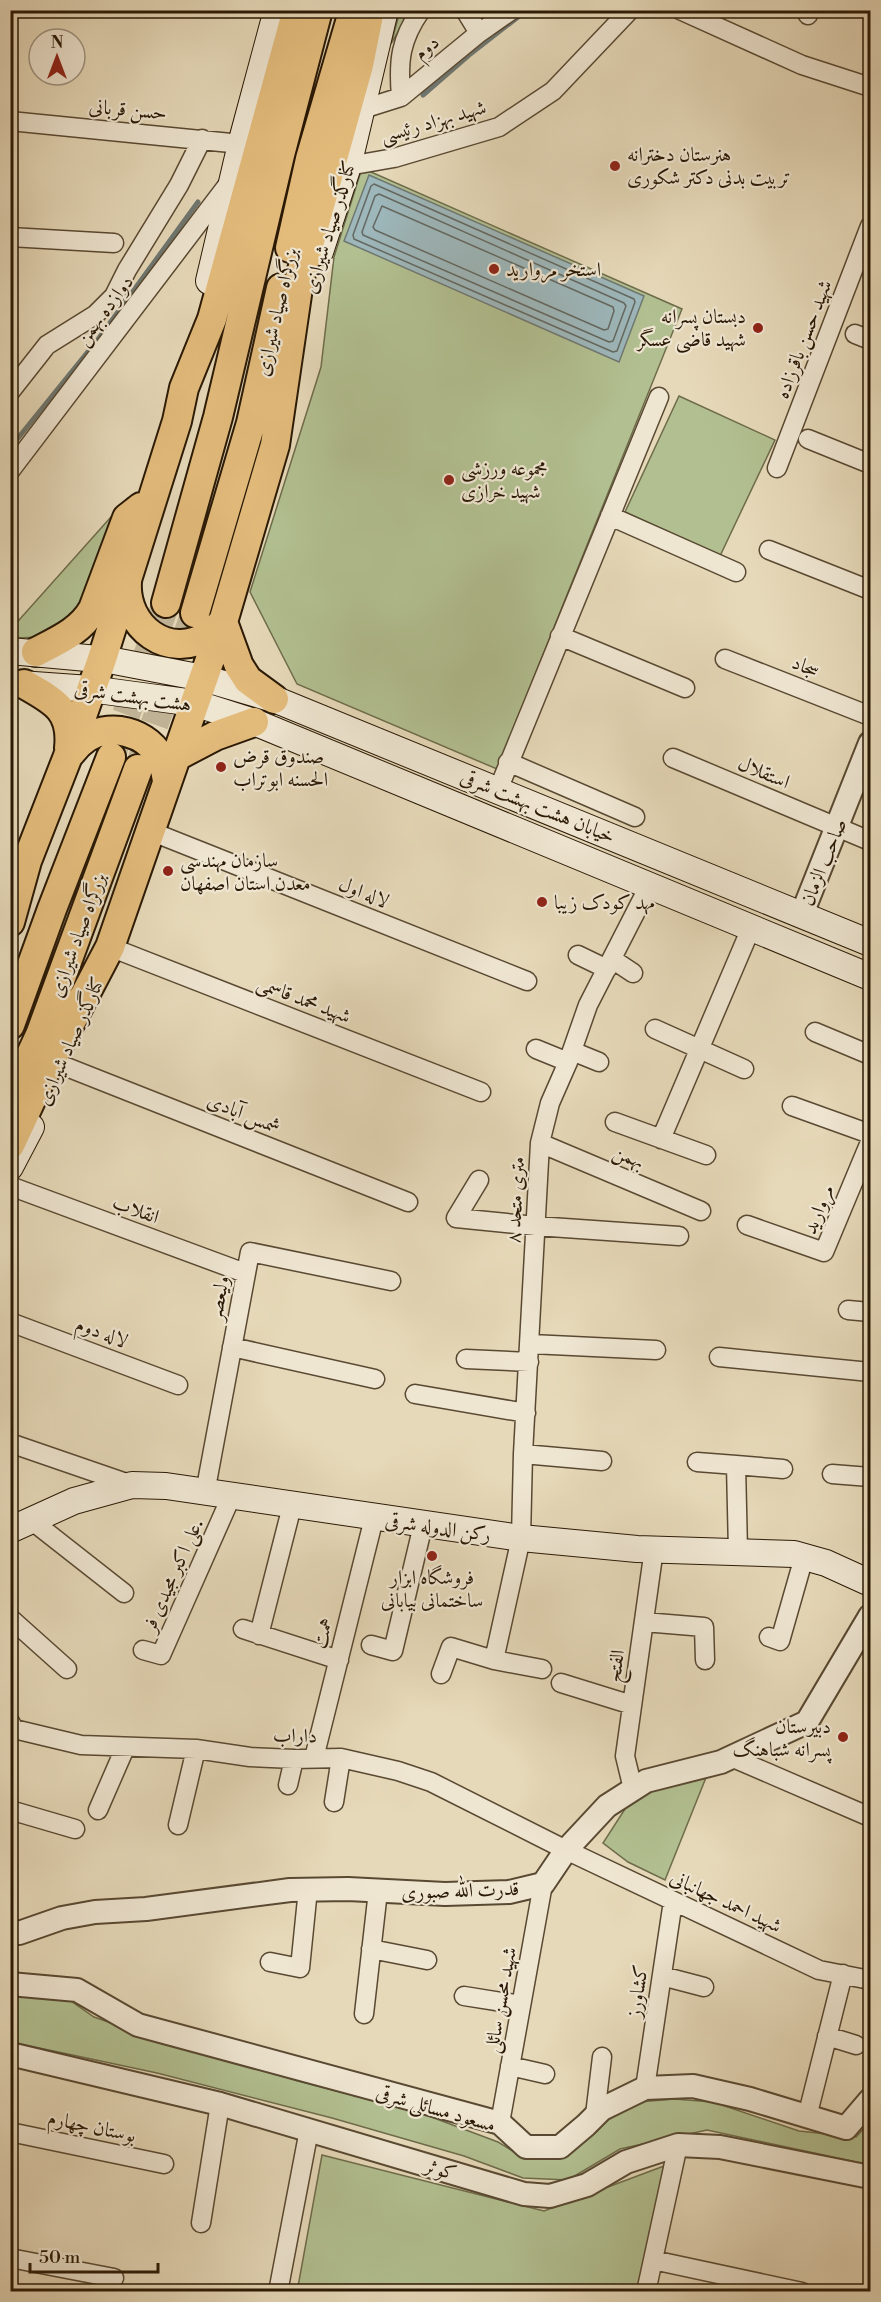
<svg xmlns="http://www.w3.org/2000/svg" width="881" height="2302" font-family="'Libre Bodoni',Amiri,serif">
  <rect width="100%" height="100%" fill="#e6d9b9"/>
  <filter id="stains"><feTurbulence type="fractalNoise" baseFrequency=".00333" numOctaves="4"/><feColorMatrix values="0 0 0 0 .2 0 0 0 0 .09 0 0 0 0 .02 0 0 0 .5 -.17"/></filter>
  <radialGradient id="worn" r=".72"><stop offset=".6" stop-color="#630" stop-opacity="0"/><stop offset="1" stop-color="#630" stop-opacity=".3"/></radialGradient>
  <!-- green -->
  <path fill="#b2c091" stroke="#6e6c4b" stroke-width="1.5" d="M400,11h10l-19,33z
    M362,168l320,141 -185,460 -200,-85 -47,-92 71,-225 13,-110z
    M679,396l96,44 -55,116 -95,-44z
    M127,499v11l-43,105 -36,22 -37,1v-9z
    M707,1775l-42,105 -37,-18 -25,-19 31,-48z
    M10,1994l58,5 26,18 86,30 118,34 120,31 80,30 23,14 38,1 47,-36 33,-19 35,-3 39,3 86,29 57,6 14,-15v43l-163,-35 -87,19 -52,31 -45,-2 -59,-22 -132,-38 -175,-45 -146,-31z
    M322,2155l222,56 128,-48 -30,128 -345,1z"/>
  <!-- water -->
  <path fill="#9db7bb" stroke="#6f7872" stroke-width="1.5" d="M369,175l275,121 -25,66 -275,-121z"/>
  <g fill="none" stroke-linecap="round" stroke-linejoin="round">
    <!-- shore -->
    <path stroke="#646860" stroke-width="1.5" d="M374,184l260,115 1,3 -18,49 -4,1 -259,-113 -1,-4 18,-49z
      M379,194l245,109 2,3 -13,35 -4,1 -246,-107 -1,-3 13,-36z
      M382,206l231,101 1,4 -6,18 -4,1 -229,-100 -2,-3z"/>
    <!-- stream -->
    <path stroke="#6f7872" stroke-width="5" d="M423,95l46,-40 58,-45
      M10,448l89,-110 99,-136"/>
    <!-- trunk-tunnel -->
    <path stroke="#c0b395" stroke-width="28" stroke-dasharray="28 14" stroke-linecap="butt" d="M112,754l54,-151
      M140,764l55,-151"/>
    <!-- minor casing -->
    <g stroke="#594932" stroke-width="21">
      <path id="minor" d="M465,10l14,23
        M680,10l122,55 68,22
        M805,10l3,5
        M401,97c-3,-36 -1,-57 20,-87
        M363,109l38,-12 78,-64 33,-23
        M10,121l231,23
        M348,166l46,-8 105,-31 54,-36 77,-81
        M10,237l104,6
        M855,334l15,6
        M10,392l37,-47 48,-30 19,-19 13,-26 52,-85 23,-46
        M808,439l62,25
        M777,468l93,-242
        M10,471l219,-288
        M610,516l126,56
        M769,550l101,40
        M560,636l125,52
        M725,659l145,57
        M673,758l197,83
        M508,762l127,55
        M498,790l161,-393
        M150,831l377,150
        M110,947l371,145
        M578,955l29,14
        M612,959l21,14
        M655,1029l89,40
        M815,1032l55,23
        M536,1049l32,13
        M572,1051l27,11
        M64,1066l344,136
        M792,1106l78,28
        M615,1122l91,33
        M661,1139l90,-211
        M540,1143l161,68
        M479,1180l-23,38 80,8 143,10
        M10,1186l235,87
        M747,1225l77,27 46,-110
        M848,1310l22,2
        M10,1322l168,63
        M531,1344l125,6
        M232,1347l143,32
        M719,1357l151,15
        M466,1359l63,3
        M415,1394l111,19
        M10,1443l122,42
        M523,1454l79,7
        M697,1462l39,3
        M832,1474l38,3
        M205,1493l45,-241 141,29
        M31,1520l93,73
        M738,1551l-2,-86 47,4
        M10,1618l57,51
        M644,1622l60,5 1,33
        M243,1629l96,31
        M259,1635l33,-129
        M769,1637l11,4 24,-84
        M371,1645l22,6 30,-126
        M143,1650l18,5 70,-158
        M494,1660l27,-122 2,-84 17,-311 10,-40 18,-41 20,-57 61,-119
        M441,1674l10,-27 43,13 48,9
        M561,1683l71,22
        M10,1722l4,7 67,16 115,4 54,8 44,2 47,-1 57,13 33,11 135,68 253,120 51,10
        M731,1757l139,60
        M314,1758l60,-240
        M288,1785l6,-26
        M633,1789l-8,-33 29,-207
        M334,1802l7,-44
        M10,1810l65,19
        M98,1810l27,-62
        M178,1825l18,-76
        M371,1949l56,11
        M270,1962l30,6 8,-79
        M662,1976l42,11
        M464,1996l57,9
        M364,2014l14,-123
        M827,2036l29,9
        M510,2066l35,8
        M645,2088l28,-187
        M595,2115l7,-58
        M807,2117l36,-143
        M500,2123l43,-239
        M10,2132l154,32
        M201,2223l19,-119
        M10,2258l104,20
        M653,2260l149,32
        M278,2292l31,-162
        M646,2292l32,-147"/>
    </g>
    <!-- tertiary casing -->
    <g stroke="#594932" stroke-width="26">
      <path id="tertiary" d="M802,914l68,-171
        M10,1932l9,1 43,-15 33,-6 51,-3 144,-19 58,-1 97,5 64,-2 34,-8 23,-34 41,-44 39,-25 75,-19 86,-40 63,-106
        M10,1984l67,6 61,35 362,98 26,24h34l26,-22 16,-16 43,-21 48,-2 57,13 96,29 24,-28
        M10,2054l210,50 304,90 26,2 37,-11 39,-23 52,-17 42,2 150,30"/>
    </g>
    <!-- secondary casing -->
    <g stroke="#2a1905" stroke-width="28">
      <path id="secondary" d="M320,252l28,-86 37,-156
        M209,281l32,-137 36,-134
        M10,651l99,9 94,18 71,21 596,244
        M20,684l70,5 104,14 60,19 616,255
        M10,1167l21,-40
        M10,1530l64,-29 58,-16 34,1 355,52 116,11 157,5 32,9 44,20"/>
    </g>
    <!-- trunk casing -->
    <g stroke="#2a1905" stroke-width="32">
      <path id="trunk" d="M290,248l20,-89 43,-147
        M127,582c-3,45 42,79 82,53 5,-3 9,-9 14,-13l16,44 9,14 26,19
        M166,603l52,-186 62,-262 38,-145
        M195,613l56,-190 30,-135
        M36,652c21,-11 45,-21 57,-43l34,-91 14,-11
        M24,684c30,17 49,26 45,64
        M68,756c4,-4 8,-10 13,-14 26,-22 69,-11 82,21 2,5 3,12 4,18
        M177,756l38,-20 39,-14
        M10,922l17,-61 41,-105 34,-97 75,-238 7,-33 28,-69 85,-309
        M10,1025l42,-116 59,-152
        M15,1089l25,-54 98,-266
        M10,1145l30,-64 70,-134 113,-325 52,-177 24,-164 60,-216 11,-55"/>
    </g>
    <!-- minor -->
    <use href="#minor" stroke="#efe6d2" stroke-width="18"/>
    <!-- tertiary -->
    <use href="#tertiary" stroke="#efe6d2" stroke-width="22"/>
    <!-- secondary -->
    <use href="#secondary" stroke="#efe6d2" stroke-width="26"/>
    <!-- trunk -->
    <use href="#trunk" stroke="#e3bc7c" stroke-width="28"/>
  </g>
  <!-- markers -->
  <g fill="#8f2418" stroke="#efe6d2" stroke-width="2">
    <circle cx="615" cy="166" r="6"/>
    <circle cx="494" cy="269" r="6"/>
    <circle cx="758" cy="328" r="6"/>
    <circle cx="449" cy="480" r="6"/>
    <circle cx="221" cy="767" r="6"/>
    <circle cx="168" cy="871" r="6"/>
    <circle cx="542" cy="902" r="6"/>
    <circle cx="432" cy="1556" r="6"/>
    <circle cx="843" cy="1737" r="6"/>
  </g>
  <g text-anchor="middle" stroke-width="4.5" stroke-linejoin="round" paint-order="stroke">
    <!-- street labels -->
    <g font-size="20" fill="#2a1905" stroke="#efe6d2">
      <text transform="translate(426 47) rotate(-39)" y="7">دوم</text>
      <text transform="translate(128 109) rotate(5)" y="7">حسن قربانی</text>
      <text transform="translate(433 121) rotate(-16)" y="7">شهید بهزاد رئیسی</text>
      <text transform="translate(329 227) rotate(-73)" y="7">کنارگذر صیاد شیرازی</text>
      <text transform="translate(104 310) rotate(-53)" y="7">دوازده بهمن</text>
      <text transform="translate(276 312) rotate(-77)" y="7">بزرگراه صیاد شیرازی</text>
      <text transform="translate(803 339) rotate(-69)" y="7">شهید حسن باقرزاده</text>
      <text transform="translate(806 666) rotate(22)" y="7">سجاد</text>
      <text transform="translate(133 696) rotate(8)" y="7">هشت بهشت شرقی</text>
      <text transform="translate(764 772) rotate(23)" y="7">استقلال</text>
      <text transform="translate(538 806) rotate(22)" y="7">خیابان هشت بهشت شرقی</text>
      <text transform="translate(823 862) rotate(-68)" y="7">صاحب الزمان</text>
      <text transform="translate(364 892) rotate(22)" y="7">لاله اول</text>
      <text transform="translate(77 935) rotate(-70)" y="7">بزرگراه صیاد شیرازی</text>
      <text transform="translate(304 999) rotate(21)" y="7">شهید محمد قاسمی</text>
      <text transform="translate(70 1041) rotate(-66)" y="7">کنارگذر صیاد شیرازی</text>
      <text transform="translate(244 1113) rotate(22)" y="7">شمس آبادی</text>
      <text transform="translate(629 1156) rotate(23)" y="7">بهمن</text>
      <text transform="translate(515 1200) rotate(-87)" y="7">۸ متری متحد</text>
      <text transform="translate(136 1209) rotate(20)" y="7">انقلاب</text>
      <text transform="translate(818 1209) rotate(-67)" y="7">مروارید</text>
      <text transform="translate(218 1298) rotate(-80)" y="7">ولیعصر</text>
      <text transform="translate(102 1332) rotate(21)" y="7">لاله دوم</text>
      <text transform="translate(438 1527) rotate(8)" y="7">رکن الدوله شرقی</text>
      <text transform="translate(172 1575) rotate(-66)" y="7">علی اکبر مجیدی فر.</text>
      <text transform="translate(322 1633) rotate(-76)" y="7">همت</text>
      <text transform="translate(615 1666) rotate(-82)" y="7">الفتح</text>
      <text transform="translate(295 1735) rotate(1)" y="7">داراب</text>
      <text transform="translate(460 1890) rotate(-2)" y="7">قدرت الله صبوری</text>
      <text transform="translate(726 1901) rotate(25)" y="7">شهید احمد جهانبانی</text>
      <text transform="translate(637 1991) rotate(-82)" y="7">کشاورز</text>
      <text transform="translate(500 2000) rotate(-80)" y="7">شهید محسن سائلی</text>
      <text transform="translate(436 2108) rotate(16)" y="7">مسعود مسائلی شرقی</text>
      <text transform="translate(92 2126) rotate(12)" y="7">بوستان چهارم</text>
      <text transform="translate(441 2169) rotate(16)" y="7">کوثر</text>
    </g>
    <!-- poi labels -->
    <g font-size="20" fill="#2a1905" stroke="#efe6d2" text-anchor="start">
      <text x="627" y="161">هنرستان دخترانه<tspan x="627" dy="23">تربیت بدنی دکتر شکوری</tspan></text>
      <text x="506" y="276">استخر مروارید</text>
      <text x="746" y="323" text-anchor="end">دبستان پسرانه<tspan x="746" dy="23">شهید قاضی عسگر</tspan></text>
      <text x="461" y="475">مجموعه ورزشی<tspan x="461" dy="23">شهید خرازی</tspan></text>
      <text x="233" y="763">صندوق قرض<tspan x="233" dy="23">الحسنه ابوتراب</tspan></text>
      <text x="180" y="867">سازمان مهندسی<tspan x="180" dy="23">معدن استان اصفهان</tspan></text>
      <text x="554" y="909">مهد کودک زیبا</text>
      <text x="432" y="1584" text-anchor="middle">فروشگاه ابزار<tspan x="432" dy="23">ساختمانی بیابانی</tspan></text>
      <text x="831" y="1733" text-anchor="end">دبیرستان<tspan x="831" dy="23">پسرانه شباهنگ</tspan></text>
    </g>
  </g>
  <!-- margin -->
  <rect width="881" height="2302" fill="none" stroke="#e6d9b9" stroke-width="36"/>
  <rect x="12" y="12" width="857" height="2278" fill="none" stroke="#2a1905" stroke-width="3"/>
  <rect x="18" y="18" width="845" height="2266" fill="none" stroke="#2a1905" stroke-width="1.5"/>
  <!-- north arrow -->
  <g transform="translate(57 57)"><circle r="28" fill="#efe6d2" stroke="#a09480" stroke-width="1.5"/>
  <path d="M0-4.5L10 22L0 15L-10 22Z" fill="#8f2418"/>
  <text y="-9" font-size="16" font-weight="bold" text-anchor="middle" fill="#2a1905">N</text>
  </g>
  <!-- scale -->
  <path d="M30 2263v9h128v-9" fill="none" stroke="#2a1905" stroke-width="3"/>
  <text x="39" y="2263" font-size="18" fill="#2a1905" stroke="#efe6d2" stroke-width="4.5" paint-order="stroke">50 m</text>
  <rect width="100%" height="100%" filter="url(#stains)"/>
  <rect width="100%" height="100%" fill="url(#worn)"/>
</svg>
